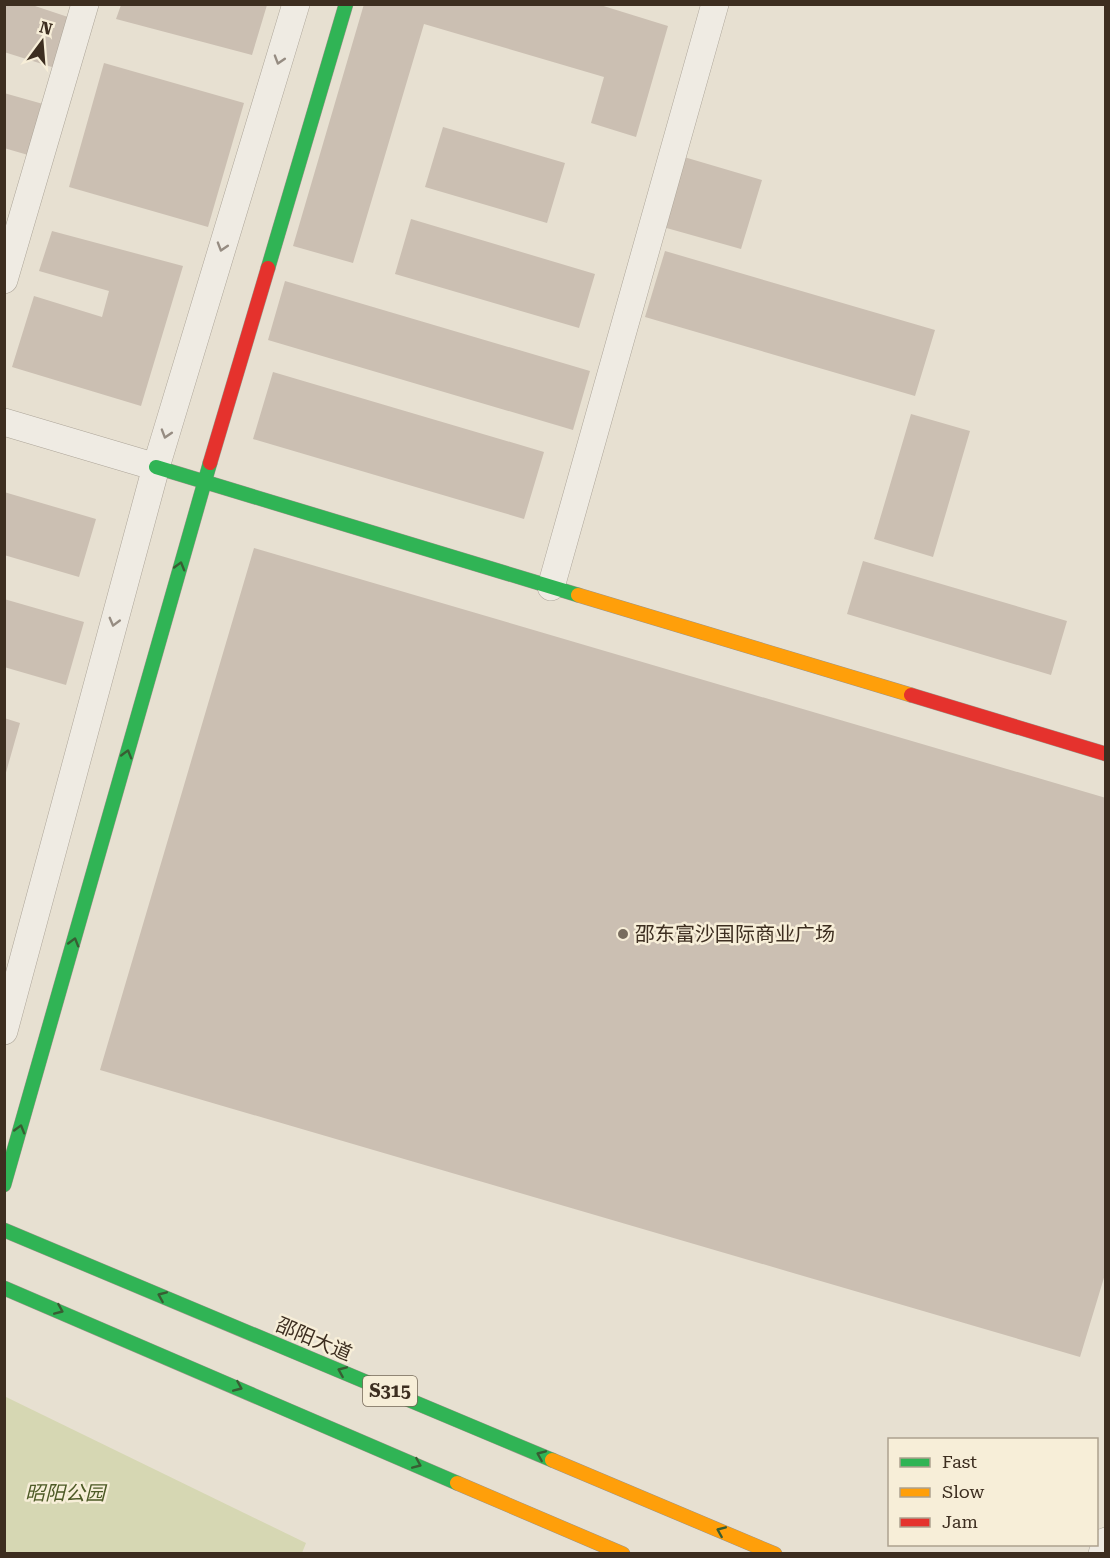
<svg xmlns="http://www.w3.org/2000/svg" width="1110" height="1558" font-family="'Roboto Serif','Noto Sans SC',serif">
  <rect width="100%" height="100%" fill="#e7e0d1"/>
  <!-- green -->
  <path fill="#d6d7b3" d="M4,1396l302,147 -4,10h-297z"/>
  <!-- building -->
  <path fill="#cbbfb2" d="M4,4h25l42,14 -16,50 -51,-16z
    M364,4h233l71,22 -32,111 -45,-14 13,-46 -180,-53 -71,239 -60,-17z
    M121,5h146l-15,50 -136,-36z
    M104,63l140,40 -36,124 -139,-40z
    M4,93l39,11 -15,51 -24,-7z
    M443,127l122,36 -18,60 -122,-36z
    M684,157l78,23 -21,69 -78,-22z
    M411,219l184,55 -16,54 -184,-54z
    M52,231l131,35 -42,140 -129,-39 22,-71 68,21 7,-26 -70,-20z
    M665,251l270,79 -20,66 -270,-79z
    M285,281l305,90 -17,59 -305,-90z
    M273,372l271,80 -20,67 -271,-80z
    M911,414l59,17 -37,126 -59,-18z
    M4,492l92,27 -17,58 -75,-22z
    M254,548l852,250v473l-26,86 -980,-287z
    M863,561l204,60 -16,54 -204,-61z
    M4,599l80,23 -18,63 -62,-18z
    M4,718l16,5 -15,53h-1z"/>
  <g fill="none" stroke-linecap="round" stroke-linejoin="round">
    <!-- street casing -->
    <g stroke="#ada599" stroke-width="28">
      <path id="street" d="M4,280l81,-276
        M4,422l152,45
        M551,587l164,-583
        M4,1031l152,-564 140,-463
        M1102,1554l4,-13"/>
    </g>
    <!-- fast casing -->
    <g stroke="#9c958a" stroke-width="15">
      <path id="fast" d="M268,268l78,-264
        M156,467l422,128
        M4,1185l206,-722
        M4,1230l548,230
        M4,1288l453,195"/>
    </g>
    <!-- slow casing -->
    <g stroke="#9c958a" stroke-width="15">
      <path id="slow" d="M578,595l333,100
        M552,1460l223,94
        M457,1483l166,71"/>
    </g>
    <!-- jam casing -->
    <g stroke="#9c958a" stroke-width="15">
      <path id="jam" d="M210,463l58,-195
        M911,695l195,59"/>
    </g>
    <!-- street -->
    <use href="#street" stroke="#efebe3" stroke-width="27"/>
    <!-- fast -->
    <use href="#fast" stroke="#30b455" stroke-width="14"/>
    <!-- slow -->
    <use href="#slow" stroke="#ff9f0a" stroke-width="14"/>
    <!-- jam -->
    <use href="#jam" stroke="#e5322d" stroke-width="14"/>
  </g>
  <!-- one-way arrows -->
  <defs><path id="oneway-chevron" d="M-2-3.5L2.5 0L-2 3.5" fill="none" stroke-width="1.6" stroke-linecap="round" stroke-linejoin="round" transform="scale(1.5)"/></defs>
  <g stroke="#968c82">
    <use href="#oneway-chevron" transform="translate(279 60) rotate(107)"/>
    <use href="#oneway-chevron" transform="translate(222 247) rotate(107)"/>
    <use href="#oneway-chevron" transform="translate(166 434) rotate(107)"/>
    <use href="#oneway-chevron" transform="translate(114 622) rotate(105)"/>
  </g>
  <g stroke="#385d33">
    <use href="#oneway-chevron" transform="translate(180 566) rotate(-74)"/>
    <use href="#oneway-chevron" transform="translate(127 754) rotate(-74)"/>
    <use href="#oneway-chevron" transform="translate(74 942) rotate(-74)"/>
    <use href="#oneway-chevron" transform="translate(20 1129) rotate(-74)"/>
    <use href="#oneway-chevron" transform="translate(162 1296) rotate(-157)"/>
    <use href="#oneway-chevron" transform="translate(59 1310) rotate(23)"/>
    <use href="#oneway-chevron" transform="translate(342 1371) rotate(-157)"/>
    <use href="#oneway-chevron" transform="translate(238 1387) rotate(23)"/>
    <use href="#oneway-chevron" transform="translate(541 1455) rotate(-157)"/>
    <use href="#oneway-chevron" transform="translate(417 1464) rotate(23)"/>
    <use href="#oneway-chevron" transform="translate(721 1531) rotate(-157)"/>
  </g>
  <!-- markers -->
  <circle fill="#786c5e" stroke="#f7eed8" stroke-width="2" cx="623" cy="934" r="6"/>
  <g text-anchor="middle" stroke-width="5" stroke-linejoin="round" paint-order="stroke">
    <!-- shield labels -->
    <rect fill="#f7eed8" stroke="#756857" stroke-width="1.5" x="363" y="1376" width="54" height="30" rx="4.5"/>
    <g font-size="18" font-weight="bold" fill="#3d2e20">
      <text x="390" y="1397">S315</text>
    </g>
    <!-- poi labels -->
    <g font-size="20" fill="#3d2e20" stroke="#f7eed8" text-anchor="start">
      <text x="635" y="941">邵东富沙国际商业广场</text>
    </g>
    <!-- street labels -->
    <g font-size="20" fill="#3d2e20" stroke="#f7eed8">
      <text transform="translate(314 1339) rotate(23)" y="7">邵阳大道</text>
    </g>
    <!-- park labels -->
    <g font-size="20" font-style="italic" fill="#4d5a26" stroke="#f7eed8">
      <text x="65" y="1500">昭阳公园</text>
    </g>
  </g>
  <!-- border -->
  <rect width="1110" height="1558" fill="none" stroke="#3d2e20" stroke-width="12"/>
  <!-- legend -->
  <rect x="888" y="1438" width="210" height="108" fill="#f7eed8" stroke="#ada18e" stroke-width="1.5"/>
  <rect x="900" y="1458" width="30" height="9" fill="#30b455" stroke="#ada18e" stroke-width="1.5"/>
  <text x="942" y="1468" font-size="18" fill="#3d2e20">Fast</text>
  <rect x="900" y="1488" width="30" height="9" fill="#ff9f0a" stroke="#ada18e" stroke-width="1.5"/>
  <text x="942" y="1498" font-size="18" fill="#3d2e20">Slow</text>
  <rect x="900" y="1518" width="30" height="9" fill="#e5322d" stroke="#ada18e" stroke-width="1.5"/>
  <text x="942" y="1528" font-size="18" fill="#3d2e20">Jam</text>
  <!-- north arrow -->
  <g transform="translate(42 42) rotate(16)" stroke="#f7eed8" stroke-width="4.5" paint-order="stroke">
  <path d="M0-4.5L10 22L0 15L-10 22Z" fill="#3d2e20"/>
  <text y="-9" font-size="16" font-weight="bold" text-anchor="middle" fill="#3d2e20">N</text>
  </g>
</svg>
